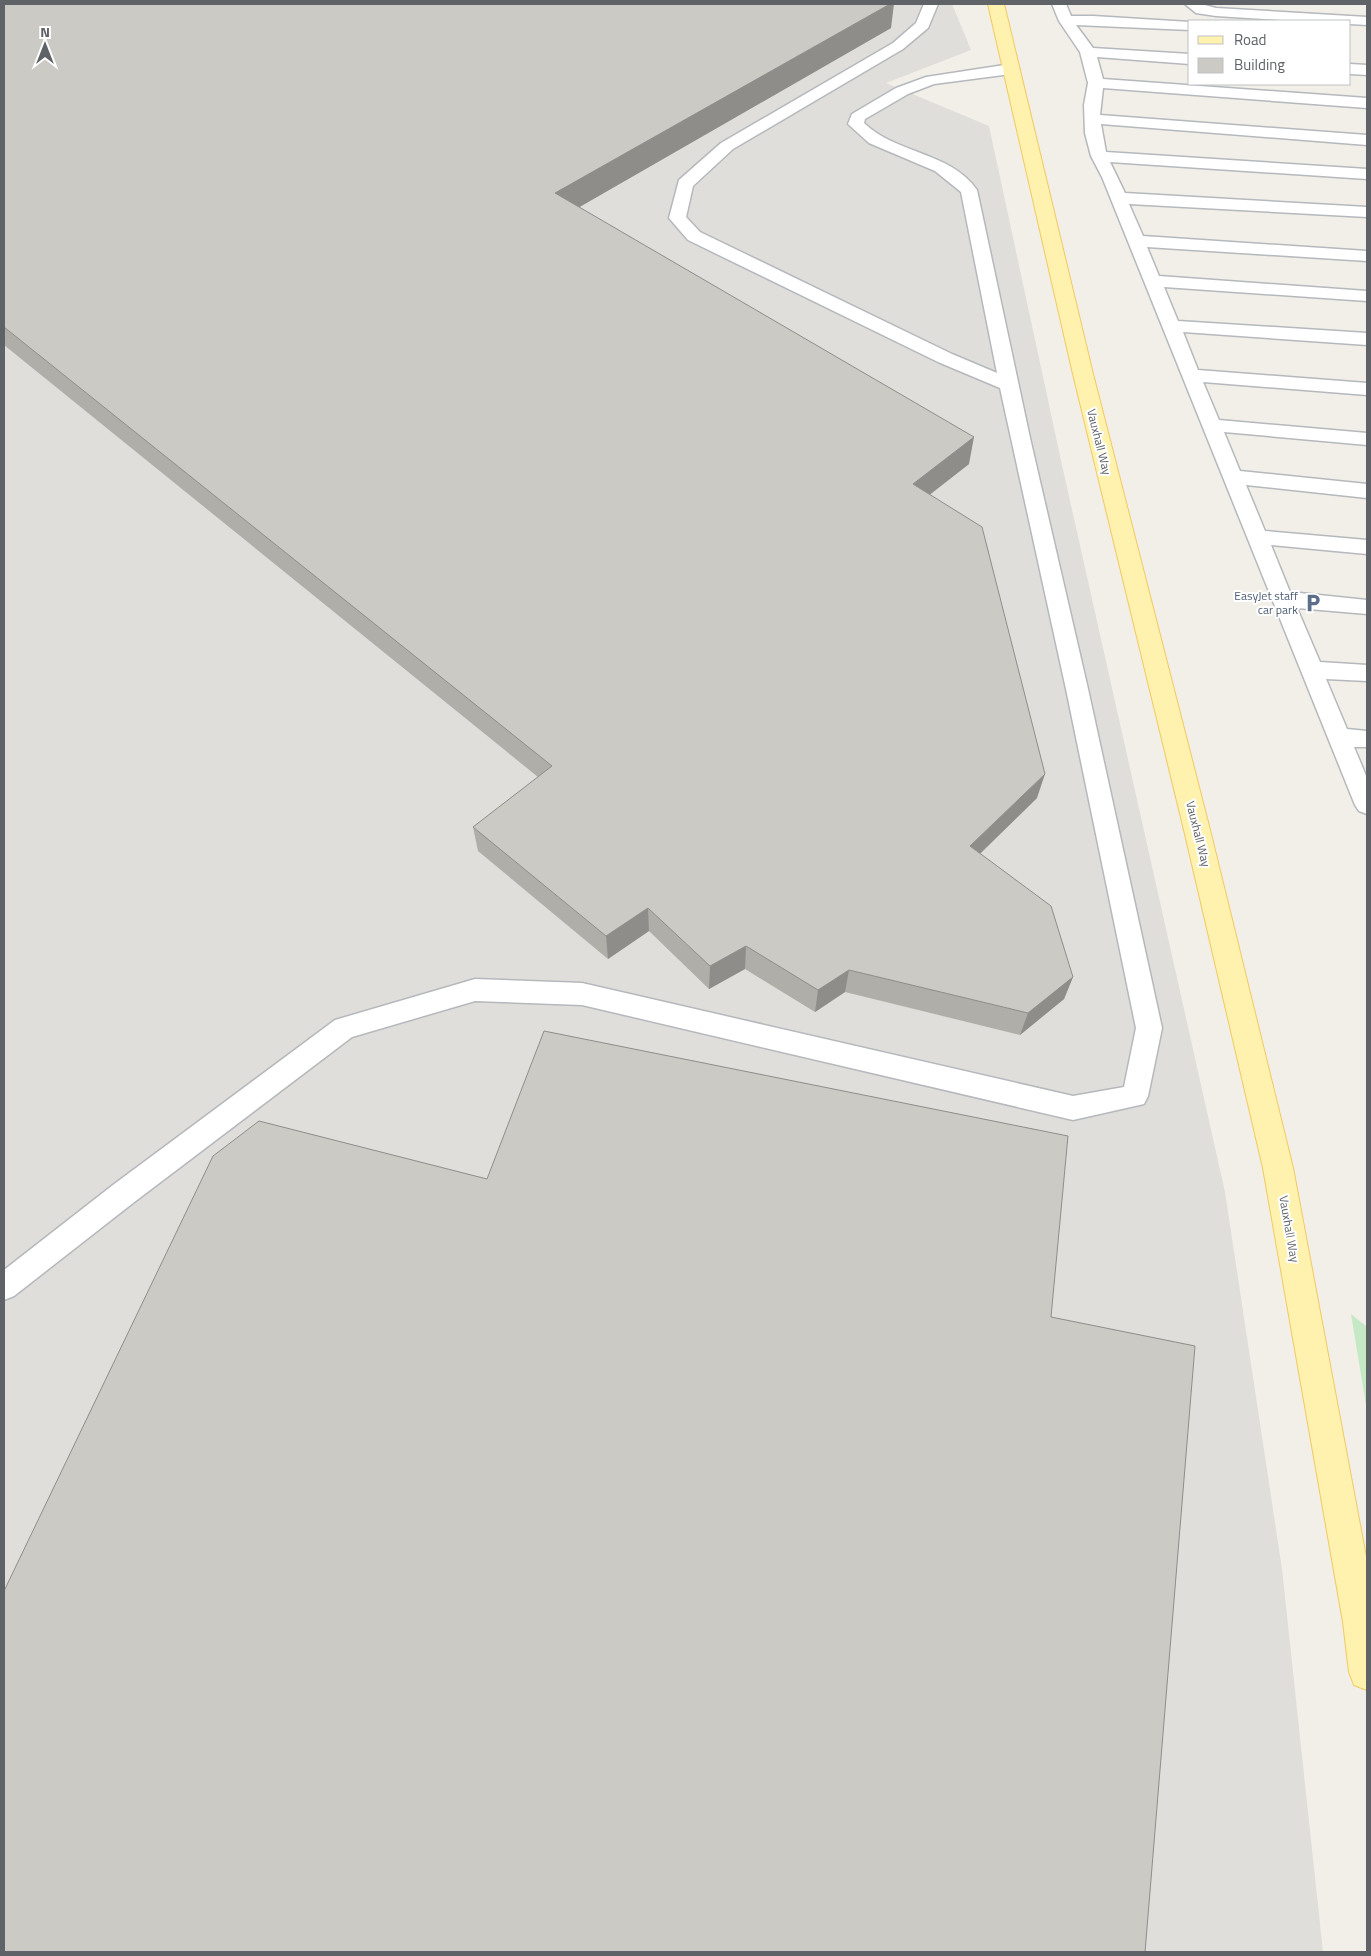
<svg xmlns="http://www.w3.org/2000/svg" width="1371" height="1956" font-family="'Titillium Web',sans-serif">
  <rect width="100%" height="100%" fill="#f1efe8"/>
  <!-- industrial -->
  <path fill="#e0deda" d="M27,4h925l19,46 -85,33 103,43 73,339 163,727 57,377 41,383h-1319v-1939z"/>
  <!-- green -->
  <path fill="#c5e8c5" d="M1351,1314l16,13v84z"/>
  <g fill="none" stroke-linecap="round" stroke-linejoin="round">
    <!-- service casing -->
    <g stroke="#b5b8bc" stroke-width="3">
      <path id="service" d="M924,4h14l-10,24 -25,21 -170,100 -40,37 -7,31 14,15 252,122 45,19 -36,-181 -26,-21 -66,-28 -21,-19 4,-10 44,-26 30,-11 85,-13 5,2 3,3 -3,3 -5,2 -77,10 -26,10 -43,25 -1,4c32,31 87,29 113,67l53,248 58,251 74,339 -14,68 -4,8 -71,16 -491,-115 -107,-4 -123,36 -219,166 -119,93 -10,4v-30l109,-85 222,-165 140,-41 107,4 491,113 51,-9 12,-59 -70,-339 -66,-301 -62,-26 -250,-122 -19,-22 10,-38 42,-37 172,-100 23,-20z
        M1052,4h14l5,12h22l97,6v8l-114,-5 17,23 97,6v10l-93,-7 6,22 264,19v10l-264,-20 -3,27 267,20v10l-266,-21 5,28 261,17v10l-257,-17 15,31 242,14v10l-238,-13 14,32 224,15v10l-220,-14 12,29 208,15v10l-203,-14 14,34 189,12v12l-184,-13 15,38 169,13v12l-164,-13 16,38 148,13v12l-143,-13 16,39 127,13v14l-121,-13 19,46 102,9v14l-96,-9 19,47 77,8v14l-70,-6 23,54 47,3v16l-41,-2 21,50 20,2v16h-13l13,31v36l-8,-3 -4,-6 -253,-628 -11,-21 -6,-23 -1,-28 4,-22 -8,-31 -21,-31z
        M1185,4h16l15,4 151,9v8l-17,-1v-3h-53l-81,-5 -20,-3z
        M1350,64l17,1v10l-17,-1z"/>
    </g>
    <!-- primary casing -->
    <g stroke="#f2c960" stroke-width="2">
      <path id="primary" d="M988,4h16l89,370 117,456 83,338 74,394v128l-13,-5 -5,-13 -6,-50 -80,-454 -79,-338 -111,-456z"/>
    </g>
    <!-- service -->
    <use href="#service" fill="#fff" fill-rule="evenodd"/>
    <!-- primary -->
    <use href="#primary" fill="#fff2af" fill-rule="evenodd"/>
  </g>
  <!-- wall -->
  <path fill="#afaea9" d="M4,4l887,24 -312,179 390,257 -39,30 107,304 -57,56 93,123 -9,22 -44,36 -175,-43 -30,20 -70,-43 -36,20 -60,-58 -41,28 -130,-108 -5,-24 65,-50 -534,-432z"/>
  <!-- shaded-wall -->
  <path fill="#8f8d8a" d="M890,4h4l-3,24 -334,192 -2,-27z
    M974,437l-5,27 -60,47 4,-27z
    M1045,774l-8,24 -74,72 7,-24z
    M648,908l1,23 -41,28 -2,-23z
    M746,946l-1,23 -36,20 1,-23z
    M849,970l-4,22 -30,20 3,-22z
    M1073,977l-9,22 -44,36 8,-22z"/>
  <!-- building -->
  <path fill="#cccac5" stroke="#8f8d8a" d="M4,4h886l-335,189 419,244 -61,47 69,43 63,247 -75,72 81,60 22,71 -45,36 -179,-43 -31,20 -72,-44 -36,20 -62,-58 -42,28 -133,-109 79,-61 -548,-439z
    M544,1031l524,105 -17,181 144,29 -50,606h-1141v-361l209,-435 46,-35 228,58z"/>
  <!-- icons -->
  <defs>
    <g id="parking-bare" transform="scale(1.5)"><path d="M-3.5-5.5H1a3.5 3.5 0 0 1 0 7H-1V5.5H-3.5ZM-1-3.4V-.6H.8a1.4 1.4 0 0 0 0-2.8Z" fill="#5c6f8a" stroke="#fff" stroke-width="2.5" paint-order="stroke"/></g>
  </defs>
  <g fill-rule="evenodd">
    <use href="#parking-bare" x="1313" y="603"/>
  </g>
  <g text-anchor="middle" stroke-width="4" stroke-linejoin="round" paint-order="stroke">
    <!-- street labels -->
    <g font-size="12" fill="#5f6368" stroke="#fff">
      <text transform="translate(1099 442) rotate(76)" y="4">Vauxhall Way</text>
      <text transform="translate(1198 834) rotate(76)" y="4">Vauxhall Way</text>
      <text transform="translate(1289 1229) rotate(80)" y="4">Vauxhall Way</text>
    </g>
    <!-- service labels -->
    <g font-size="12" fill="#4e5e75" stroke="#fff" text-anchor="end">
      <text x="1298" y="600">EasyJet staff<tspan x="1298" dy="14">car park</tspan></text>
    </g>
  </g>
  <!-- border -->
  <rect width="1371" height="1956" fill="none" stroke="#5f6368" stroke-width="10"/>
  <!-- legend -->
  <rect x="1188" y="20" width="162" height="65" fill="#ffffff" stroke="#bfc1c3"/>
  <rect x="1198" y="36" width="25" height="8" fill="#fff2af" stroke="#bfc1c3"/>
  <text x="1234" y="45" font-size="15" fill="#5f6368">Road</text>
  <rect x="1198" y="58" width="25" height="15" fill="#cccac5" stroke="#bfc1c3"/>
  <text x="1234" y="70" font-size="15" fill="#5f6368">Building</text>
  <!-- north arrow -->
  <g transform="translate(45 45)" stroke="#ffffff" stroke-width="4" paint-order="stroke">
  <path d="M0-4L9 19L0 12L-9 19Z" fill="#5f6368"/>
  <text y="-8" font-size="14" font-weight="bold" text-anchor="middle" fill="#5f6368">N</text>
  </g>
</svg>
